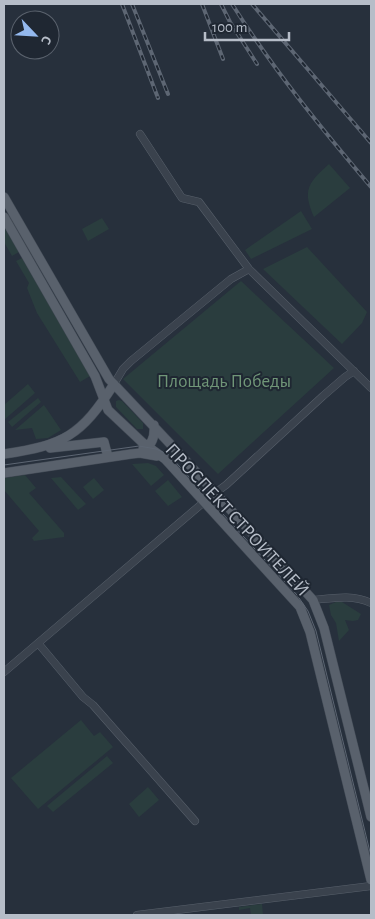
<svg xmlns="http://www.w3.org/2000/svg" width="375" height="919" font-family="'Alegreya Sans',sans-serif">
  <rect width="100%" height="100%" fill="#27303c"/>
  <!-- green -->
  <path fill="#2a3d3e" d="M329,164l21,24 -36,29c-12,-27 -6,-34 15,-53z
    M301,211l11,18 -61,30 -6,-9z
    M102,218l7,11 -21,12 -6,-12z
    M4,227l15,25 -7,4 -8,-14z
    M307,247l60,65 -5,11 -20,21 -79,-75z
    M22,258l68,118 -10,6 -43,-69 -10,-25 2,-5 -13,-22z
    M241,281l93,87 -116,106 -95,-95z
    M28,384l7,9 -31,27v-15z
    M38,398l3,4 -29,25 -4,-5z
    M119,400l3,1 21,22v6h-6l-21,-22v-6z
    M44,405l17,25 -13,8 -12,1 -4,-11 -17,2z
    M148,463l8,3 8,9 -13,11 -19,-22z
    M25,475l11,13 -7,5 35,40v4l-30,4 -2,-3 7,-7 -35,-41v-12z
    M61,477l25,27 -8,6 -27,-32z
    M94,478l10,12 -11,9 -10,-12z
    M168,480l14,17 -14,9 -13,-15z
    M336,602h6l19,12 -3,6 -5,1 -8,-1 4,10 -10,11 -3,-18 -5,-8 -2,-10z
    M81,720l13,16 6,-4 13,15 -75,62 -27,-31z
    M107,756l6,7 -60,49 -6,-6z
    M148,787l11,13 -20,17 -10,-13z
    M262,904l1,11h-12l-1,-7 -11,2v-3z"/>
  <g fill="none" stroke-linecap="round" stroke-linejoin="round">
    <!-- minor casing -->
    <g stroke="#58606b" stroke-width="8">
      <path id="minor" d="M140,134l42,64 17,4 50,67 122,119
        M114,384l9,-15 8,-8 100,-82 18,-10
        M313,600c20,-2 40,-6 58,3
        M38,643l45,54 10,8 102,116
        M4,672l207,-176 15,-11 97,-89 22,-19 9,-6
        M137,915l234,-29"/>
    </g>
    <!-- major casing -->
    <g stroke="#434b56" stroke-width="10">
      <path id="major" d="M4,197l105,182 66,70 138,151 11,28 47,189
        M4,217l91,159 13,34 35,33 22,16 135,148 10,25 61,248
        M50,448l54,-6 4,15
        M143,449c10,-4 12,-13 11,-24
        M4,454c60,-9 77,-18 110,-70
        M4,473l127,-19 9,-1 17,3"/>
    </g>
    <!-- minor -->
    <use href="#minor" stroke="#3a424d" stroke-width="7"/>
    <!-- major -->
    <use href="#major" stroke="#59616c" stroke-width="9"/>
    <!-- tram -->
    <path stroke="#5d6673" stroke-width="1" d="M4,465l135,-19 17,3 13,6 128,140 11,16 8,20 55,225"/>
    <!-- rail casing -->
    <g stroke="#5d6673" stroke-width="4">
      <path id="rail" d="M122,4l36,94
        M132,4l36,90
        M202,4l21,55
        M221,4l9,18 27,42
        M232,4c41,65 89,124 139,183
        M252,4l119,139"/>
    </g>
    <!-- rail -->
    <use href="#rail" stroke="#1f2732" stroke-width="2" stroke-dasharray="5.5" stroke-linecap="butt"/>
  </g>
  <g text-anchor="middle" stroke-width="4" stroke-linejoin="round" paint-order="stroke">
    <!-- park labels -->
    <g font-size="19" fill="#709678" stroke="#1f2732">
      <text x="224" y="387">Площадь Победы</text>
    </g>
    <!-- street labels -->
    <g font-size="19" fill="#b6bdc8" stroke="#1f2732">
      <text transform="translate(238 519) rotate(47)" y="7">ПРОСПЕКТ СТРОИТЕЛЕЙ</text>
    </g>
  </g>
  <!-- border -->
  <rect width="375" height="919" fill="none" stroke="#b6bdc8" stroke-width="10"/>
  <!-- north arrow -->
  <g transform="translate(35 35) rotate(115)"><circle r="24" fill="#1f2732" stroke="#5b636e"/>
  <path d="M0-4L9 19L0 12L-9 19Z" fill="#94b9ee"/>
  <text y="-8" font-size="14" font-weight="bold" text-anchor="middle" fill="#b6bdc8">С</text>
  </g>
  <!-- scale -->
  <path d="M205 32v8h84v-8" fill="none" stroke="#b6bdc8" stroke-width="2.5"/>
  <text x="212" y="32" font-size="15" fill="#b6bdc8" stroke="#1f2732" stroke-width="4" paint-order="stroke">100 m</text>
</svg>
